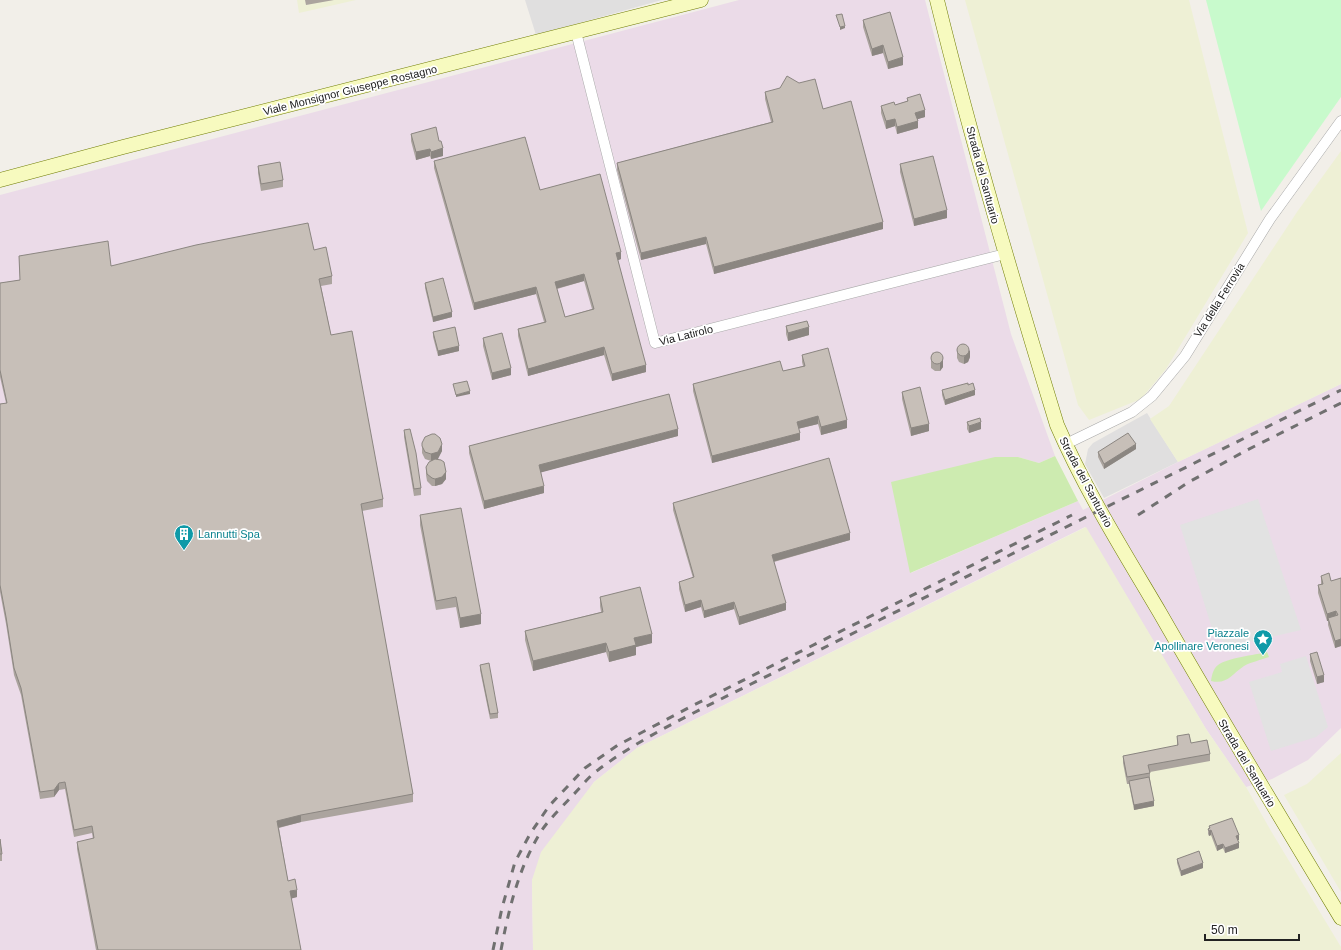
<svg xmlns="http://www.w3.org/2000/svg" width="1341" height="950" font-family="Helvetica,sans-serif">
  <rect width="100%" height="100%" fill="#f2efe9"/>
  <!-- residential -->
  <path fill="#e0dfdf" d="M525,0h137l-126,35z
    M1147,413l31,49 -74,36 -19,-34 3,-15 5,-6z"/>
  <!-- industrial -->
  <path fill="#ebdbe8" d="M739,0h186l86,334 44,122 -16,7 -21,-6 -107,116 167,-72 5,9 95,-48 163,-78v344l-33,32 -36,19 -26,8 -40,-58 -121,-202 -448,221 -43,34 -62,98 1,70h-533v-755z"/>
  <!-- farmland -->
  <path fill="#eef0d5" d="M297,0h59l-57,13z
    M965,0h224l59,233 -82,136 -25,30 -52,21 -11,-15z
    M1341,151v233l-163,78 -28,-43 19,-13 128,-194z
    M1086,527l120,202 40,58 25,44 70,116v3h-808l-1,-70 9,-28 53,-70 43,-34z
    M1341,753v139l-57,-97 23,-11z"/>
  <!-- grass -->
  <path fill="#cdebb0" d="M1055,456l23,45 -168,72 -19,-91 104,-25h23l21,6z
    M1267,652l2,5c-8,3 -18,5 -25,9 -12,8 -17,19 -33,15 1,-6 2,-12 7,-16 9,-7 37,-10 49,-13z"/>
  <!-- park -->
  <path fill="#c8facc" d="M1206,0h135v97l-80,114z"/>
  <!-- parking -->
  <path fill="#e2e2e2" d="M1258,499l43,131 -65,15 -10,-1 -12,-9 -34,-110z
    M1306,656l22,71 -12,10 -45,14 -22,-69 33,-10 -2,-8z"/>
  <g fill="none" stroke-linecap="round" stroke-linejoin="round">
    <!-- street casing -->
    <g stroke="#a9a9a9" stroke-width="11">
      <path id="street" d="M576,32l79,311 350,-89
        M1066,444l66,-32 20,-16 33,-40 85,-137 71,-98"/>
    </g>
    <!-- secondary casing -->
    <g stroke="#707d05" stroke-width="15">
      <path id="secondary" d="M937,0c35,143 77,284 120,425 28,65 67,127 103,188 59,103 120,204 181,305
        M0,180l123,-33 578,-147"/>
    </g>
    <!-- street -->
    <use href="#street" stroke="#fff" stroke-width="10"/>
    <!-- secondary -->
    <use href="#secondary" stroke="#f7fabf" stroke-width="14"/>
    <!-- rail -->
    <path stroke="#707070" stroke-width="3" stroke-dasharray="8 8" stroke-linecap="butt" d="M1138,515l51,-33 58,-32 94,-47
      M493,950l9,-42 13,-46 15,-28 19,-28 36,-38 33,-23 74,-39 380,-191
      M501,950c8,-42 18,-84 41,-120 9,-13 22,-25 32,-36 8,-8 15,-18 24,-24 33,-25 70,-44 107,-63l636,-317"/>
  </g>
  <!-- wall -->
  <path fill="#aba49e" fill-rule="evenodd" d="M305,0h29l-28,5z
    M863,20l40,45 -15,4 -5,-16 -11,3 -9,-29z
    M765,92l58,17 60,120 -169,45 -8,-30 -65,16 -24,-90v-7l154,-41 -6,-23z
    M907,98l18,19 -8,2 1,9 -21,6 -2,-8 -9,3 -5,-16v-7l14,-1 12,-4z
    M411,134l28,7 4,15 -12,3 -1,-3 -14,4 -5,-19z
    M434,161l106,29 81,69 -3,1 28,112 -34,9 -8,-26 -76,21 -10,-40v-7l26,-7 -8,-28 -62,16 -40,-142zM584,281l8,28 -27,8 -8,-28z
    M900,164l47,54 -33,8 -14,-54z
    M258,166l25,14v7l-22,4 -3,-18z
    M314,250l18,26v8l-11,2 10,49 52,164v8l-21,4 51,283v8l-112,20 -22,6 9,53 9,16 -6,1 10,52h-205l-19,-101v-7l16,-3 -1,-6 -18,4 -9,-48 -6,1 -5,7 -14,2 -19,-104 -7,-20 -8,-51 -6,-32v-188l6,-1 -6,-26v-94l20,-3 -1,-24 92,10z
    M425,283l27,34 -19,5 -8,-34z
    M786,326l23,9 -21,6 -2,-7z
    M433,332l26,19 -21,5 -5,-19z
    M483,338l28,37 -19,5 -9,-34z
    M957,350l13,7 -2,5 -4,2 -5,-2 -2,-4z
    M933,352l10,15 -3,4h-5l-4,-3v-12z
    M802,355l45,73 -26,7 -3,-11 -20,5 2,11 -88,23 -19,-72v-7l90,-13 20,-5 -1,-4z
    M942,390l33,5 -30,10 -3,-10z
    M902,392l27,39 -18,5 -9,-37z
    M967,422l14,7 -12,4 -2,-4z
    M404,430l17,58v7l-7,1 -10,-59z
    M678,436l-137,36 3,21 -60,16 -15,-56v-7z
    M422,443l20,8 -5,8 9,20 -4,5 -7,2h-3l-5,-5 -1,-6v-8l5,-6 -6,-2 -3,-6z
    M1136,449l-32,20 -6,-12v-5z
    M673,503l177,37 -76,22 12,48 -47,15 -5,-16 -30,9 -3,-11 -16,5 -6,-23v-7l14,-4 -20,-68z
    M420,515l61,109 -21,4 -4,-21 -20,3 -16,-85z
    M1321,576l10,5 10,-3v68l-6,2 -7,-23v-4h-1l-9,-28v-8h3z
    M600,597l52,46 -16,4v8l-27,7 -3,-10 -73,19 -8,-31v-9l76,-19 -1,-6z
    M1310,654l14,28 -7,2 -7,-23z
    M480,665l18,48v5l-8,1 -10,-49z
    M1177,736l14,7 19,11v7l-60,11v7l4,27 -20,4 -5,-26h-2l-4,-21v-7l54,-10z
    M1209,826l30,14h-1l1,8 -14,5 -2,-5 -6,3 -6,-16 -2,1 -1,-2v-5l1,-1z
    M0,839l2,15v7h-2z
    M1177,859l26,9 -22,8 -4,-13z"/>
  <!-- shaded-wall -->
  <path fill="#8b8681" d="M845,26v2l-5,2v-3z
    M883,45v8l-11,3v-7z
    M903,57v8l-15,4v-7z
    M925,110v7l-10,3v-7z
    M895,119v7l-9,3v-8z
    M918,121v7l-21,6v-7z
    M443,148v8l-12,3v-7z
    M430,149v7l-14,4v-8z
    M947,210v8l-33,8v-7z
    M883,222v7l-169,45v-7z
    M706,237v7l-65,16v-7z
    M621,252v7l-5,2v-8z
    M584,274v7l-29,8v-7z
    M536,287v7l-62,16v-7z
    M452,312v5l-19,5v-5z
    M809,327v8l-21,6v-8z
    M459,346v5l-21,5v-5z
    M604,347v8l-76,21v-7z
    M970,350v7l-2,5 -4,2v-7z
    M943,359v8l-3,4v-8z
    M646,365v7l-34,9v-7z
    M511,368v7l-19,5v-7z
    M975,390v5l-30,10v-5z
    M470,391v3l-14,3v-2z
    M818,416v8l-21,5v-7z
    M847,420v8l-26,7v-8z
    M981,422v7l-12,4v-7z
    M929,424v7l-18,5v-8z
    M678,429v7l-139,37v-8z
    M800,433v7l-88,23v-7z
    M442,444v7l-4,8 -7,2v-7z
    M1136,444v5l-32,20v-5z
    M446,472v7l-4,5 -7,2v-7z
    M544,486v7l-60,16v-8z
    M850,533v7l-78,22v-7z
    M701,600v7l-16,5v-7z
    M734,602v7l-30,9v-7z
    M786,603v7l-47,15v-8z
    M1336,611v7h-8v3h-1v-7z
    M481,614v10l-21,4v-10z
    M652,634v9l-16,4v8l-27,7v-10l25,-14z
    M1341,639v7l-6,2v-7z
    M606,643v9l-73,19v-10z
    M1324,675v7l-7,2v-7z
    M59,783v7l-5,7v-7z
    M1154,801v5l-20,4v-5z
    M301,815v7l-24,6v-7z
    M1211,830v5l-2,1v-5z
    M1239,835v5h-3v-4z
    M1239,843v5l-14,5v-5z
    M1223,844v4l-6,3v-5z
    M1203,863v5l-22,8v-5z
    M297,890v7l-7,2v-8z"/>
  <!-- building -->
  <path fill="#c7bfb8" stroke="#8b8681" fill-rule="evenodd" d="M890,12l13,45 -15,5 -5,-17 -11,4 -9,-29z
    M842,14l3,12 -5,1 -4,-12z
    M787,76l12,7 16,-4 8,30 28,-8 32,121 -169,45 -8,-30 -65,16 -24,-90 156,-41 -8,-30 15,-4z
    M920,94l5,16 -10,3 3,8 -21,6 -2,-8 -9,2 -5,-15 13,-4 1,3 13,-4 -1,-3z
    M436,127l3,14h2l2,7 -12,4 -1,-3 -14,3 -5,-18z
    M525,137l15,53 60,-16 21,78 -5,1 30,112 -34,9 -8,-27 -76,22 -10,-40 28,-7 -10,-35 -62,16 -40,-142zM584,274l10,35 -29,8 -10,-35z
    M933,156l14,54 -33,9 -14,-55z
    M280,162l3,18 -22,4 -3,-18z
    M308,223l6,27 12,-3 6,29 -13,3 12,56 21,-4 31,168 -22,5 52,290 -112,21 -24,6 11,60 7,-2 2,11 -7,1 11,59h-203l-21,-108 17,-4 -2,-12 -18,4 -9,-48 -6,1 -5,7 -14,2 -19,-104 -7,-20 -8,-51 -6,-32v-181l7,-1 -7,-33v-87l20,-3 -1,-24 89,-15 3,25 85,-21z
    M443,278l9,34 -19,5 -8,-34z
    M807,321l2,6 -21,6 -2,-7z
    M455,327l4,19 -21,5 -5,-19z
    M502,333l9,35 -19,5 -9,-35z
    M957 350a6 6 0 1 1 12 0a6 6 0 1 1-12 0Z
    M828,348l19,72 -26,7 -3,-11 -21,6 3,11 -88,23 -19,-72 87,-23 3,10 22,-5 -3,-11z
    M931 358a6 6 0 1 1 12 0a6 6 0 1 1-12 0Z
    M467,381l3,10 -14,4 -3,-11z
    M968,383v2l5,-2 2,7 -30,10 -3,-10z
    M920,387l9,37 -18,4 -9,-36z
    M669,394l9,35 -139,36 5,21 -60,15 -15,-55z
    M980,418l1,4 -12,4 -2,-4z
    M410,429l6,24 5,35 -7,1 -10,-59z
    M1128,433l8,11 -32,20 -6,-12z
    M432,434h3l5,4 2,6 -4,8 -7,2 -6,-2 -3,-6v-3l3,-6z
    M829,458l21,75 -78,22 14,48 -47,14 -5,-15 -30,9 -3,-11 -16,5 -6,-23 15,-5 -21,-74z
    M435,459l6,1 3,2 2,10 -4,5 -7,2 -3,-1 -5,-4 -1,-7 3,-5z
    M461,508l20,106 -21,4 -4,-21 -20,4 -16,-86z
    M1329,573l2,8 10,-3v61l-6,2 -7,-23 10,-3 -2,-4 -9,3 -9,-29 5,-1 -2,-8z
    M640,587l12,47 -18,4 2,7 -27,7 -3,-9 -73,18 -8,-30 78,-19 -3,-15z
    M1317,652l7,23 -7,2 -7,-23z
    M489,663l9,50 -8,1 -10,-49z
    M1189,734l2,9 16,-3 3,14 -62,11 2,8 -23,4 -4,-21 55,-11 -1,-9z
    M1149,777l5,24 -20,4 -5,-24z
    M1232,818l7,17 -3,1 3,7 -14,5 -2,-4 -6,2 -6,-16 -2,1 -1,-2 2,-1 -1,-2z
    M0,839l2,15h-2z
    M1199,851l4,12 -22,8 -4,-12z"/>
  <!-- icons -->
  <defs>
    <g id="building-pin" transform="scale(1)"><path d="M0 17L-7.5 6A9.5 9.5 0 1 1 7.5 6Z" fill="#0f9aa8" stroke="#fff"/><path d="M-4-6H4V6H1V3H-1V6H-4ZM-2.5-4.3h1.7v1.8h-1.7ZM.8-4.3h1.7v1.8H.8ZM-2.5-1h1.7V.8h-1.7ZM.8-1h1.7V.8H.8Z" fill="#fff"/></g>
    <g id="sight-pin" transform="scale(1)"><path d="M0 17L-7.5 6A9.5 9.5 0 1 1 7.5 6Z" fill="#0f9aa8" stroke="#fff"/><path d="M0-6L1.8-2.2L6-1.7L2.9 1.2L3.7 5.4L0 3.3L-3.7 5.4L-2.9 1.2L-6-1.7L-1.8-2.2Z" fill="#fff"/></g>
  </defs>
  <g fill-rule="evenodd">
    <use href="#building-pin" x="184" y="534"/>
    <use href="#sight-pin" x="1263" y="639"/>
  </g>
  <g text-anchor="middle" stroke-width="3.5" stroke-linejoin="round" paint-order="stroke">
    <!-- street labels -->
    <g font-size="11" fill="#222" stroke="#fff">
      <text transform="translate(350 90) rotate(-14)" y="4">Viale Monsignor Giuseppe Rostagno</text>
      <text transform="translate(983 175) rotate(75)" y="4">Strada del Santuario</text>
      <text transform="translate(1219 300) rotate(-58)" y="4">Via della Ferrovia</text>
      <text transform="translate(686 335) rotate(-14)" y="4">Via Latirolo</text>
      <text transform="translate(1086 482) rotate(62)" y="4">Strada del Santuario</text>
      <text transform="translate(1247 763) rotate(59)" y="4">Strada del Santuario</text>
    </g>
    <!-- culture labels -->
    <g font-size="11" fill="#0d838f" stroke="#fff" text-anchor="start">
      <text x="198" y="538">Lannutti Spa</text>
      <text x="1249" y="637" text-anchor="end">Piazzale<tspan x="1249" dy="13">Apollinare Veronesi</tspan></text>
    </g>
  </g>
  <!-- scale -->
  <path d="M1205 934v6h94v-6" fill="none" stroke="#222222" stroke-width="2"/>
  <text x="1211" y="934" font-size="12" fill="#222222" stroke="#ffffff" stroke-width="3" paint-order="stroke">50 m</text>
</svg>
